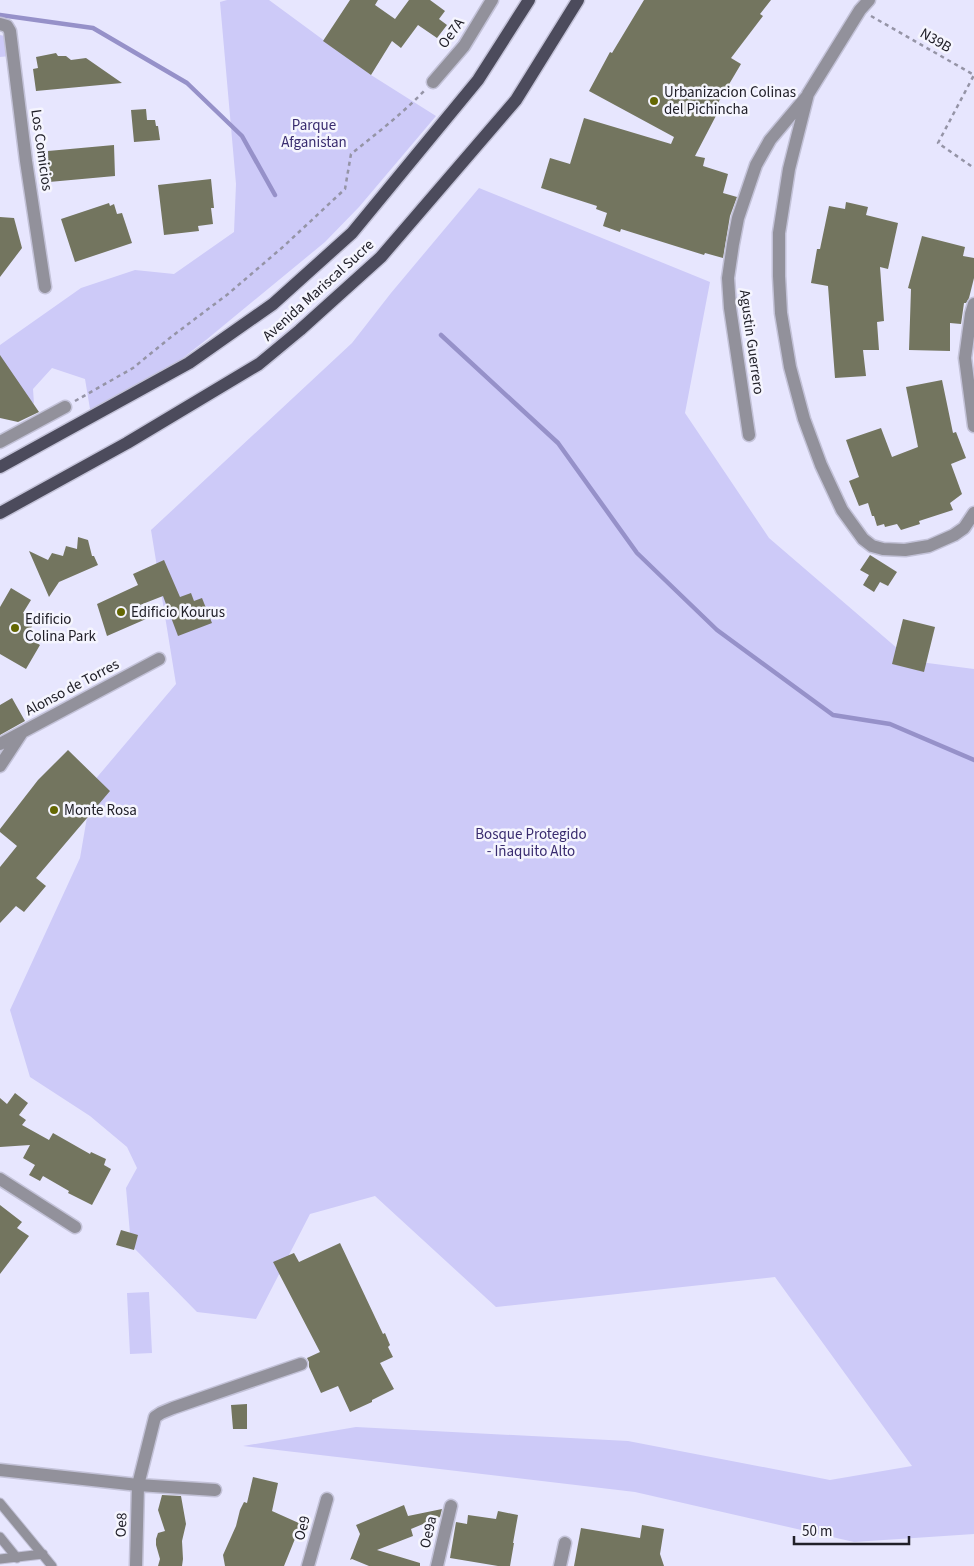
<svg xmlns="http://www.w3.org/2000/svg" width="974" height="1566" font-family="'Source Sans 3',sans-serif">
  <rect width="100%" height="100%" fill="#e7e6fe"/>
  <!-- green -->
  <path fill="#cdcaf8" d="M227,0h42l102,75 65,41 -77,91 -34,35 -119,98 -67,52 -48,23 -6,-36 -33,-11 -19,21 1,15 -15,-15 -19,-32v-12l81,-57 54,-18 39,4 60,-42 2,-48 -16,-182z
    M0,35l9,2 1,19 -10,1z
    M479,188l231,94 -25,131 84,125 143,123 62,8v865l-120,8 -219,-50 -392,-46 113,-19 272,14 202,39 82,-14 -137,-189 -279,30 -121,-111 -65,18 -54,105 -59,-7 -66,-67 -5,-57 11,-20 -10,-21 -37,-31 -60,-39 -20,-67 70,-152 13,-76 83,-98 -25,-154 201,-187 39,-50z
    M149,1292l3,61 -22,1 -3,-61z"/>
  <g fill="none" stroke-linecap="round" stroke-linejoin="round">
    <!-- stream -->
    <path stroke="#9691c9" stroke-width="4.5" d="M0,15l93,13 94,55 55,53 33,59
      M441,335l117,108 79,110 80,77 116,85 57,9 84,36"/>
  </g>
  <!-- building -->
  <path fill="#73755f" d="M350,0h28l-3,5 20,14 14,-19h21l15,11 -6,8 8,6 -10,13 -19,-13 -17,23 -9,-7 -21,34 -48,-34z
    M644,0h127l-11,14 3,2 -32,42 10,6 -26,44 4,2 -24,46 10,2 -2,8 25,8 -5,19 14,4 -7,19 -7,42 -18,-5 -1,2 -83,-26 -1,3 -17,-6 4,-13 -11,-4 1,-3 -56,-18 9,-30 20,6 14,-46 87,26 3,-7 -85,-46 21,-39 2,1z
    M56,53l2,3h8l5,4 15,-2 36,25 -86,8 -3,-22 5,-1 -2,-11z
    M146,109l1,11h8l1,6h2l2,14 -26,2 -3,-32z
    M114,145l1,31 -66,6 -1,-31z
    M211,179l3,29h-3l2,16 -15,2 1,5 -35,4 -6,-50z
    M846,202l22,5 -2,8 32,8 -10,46 -8,-2 4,54 -7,1 2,28h-16l3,26 -31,2 -7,-92 -17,-3 6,-34h3l9,-43 16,3z
    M109,203l1,3 4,-2 3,10 5,-1 10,30 -57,19 -14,-43z
    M0,217l14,1 8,30 -22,29z
    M922,236l43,11 -2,9 11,2v20l-5,20 -3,5h-2l-3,21 -11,-1v28l-41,-1 2,-61 -3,-1z
    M0,355l39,57 -21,10 -18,-4z
    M942,380l11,53 3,-1 10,26 -15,6 11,30 -12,9 3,7 -34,11 1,3 -19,6 -4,-6 -12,3 -1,-3 -7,2 -3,-10h-2l-4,-13 -9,3 -10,-25 10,-4 -13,-37 35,-12 11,29 26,-10 -12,-60z
    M78,537l10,3 4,16h2l4,9 -39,17 -10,15 -20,-46 19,9 4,-7 11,3 3,-10 11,3z
    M870,555l27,17 -9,14 -8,-4 -6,10 -11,-7 6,-10 -9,-5z
    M164,560l16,37 11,-4 3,8 8,-3 10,25 -34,13 -15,-40 -23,9 6,14 -39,17 -10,-32 41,-19 -5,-11z
    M11,588l20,12 -8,13 13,7 -10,16 14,9 -14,24 -26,-15v-47z
    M903,619l32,8 -11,45 -32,-8z
    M12,698l13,23 -25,14v-30z
    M68,750l42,41 -74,87 10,8 -22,26 -8,-6 -16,17v-56l17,-21 -17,-14v-3l38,-49z
    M15,1093l13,10 -9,12 7,5 -4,5 27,15 4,-7 37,21 1,-2 15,7 -2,6 7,4 -19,36 -24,-12 1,-2 -26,-15 -3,5 -11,-6 6,-10 -12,-7 7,-13 -30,2v-49l7,6z
    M0,1205l22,17 -5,6 12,8 -29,38z
    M121,1230l17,5 -4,15 -18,-5z
    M340,1243l43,91 2,-1 5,12 -2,2 5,10 -13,6 14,26 -22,11v2l-22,10 -12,-26 -17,7 -12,-26v-5l-2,-4 13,-6 -47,-90 21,-9 5,9z
    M247,1404v25h-14l-2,-24z
    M253,1477l25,6 -6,28 29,13 -17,42h-59l-2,-11 13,-29 4,-16 4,-8 3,1z
    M162,1495l19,1 5,28 -4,17 1,18 -1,7h-24l2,-7 -4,-14v-6l2,-6 7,-2 -7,-21z
    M404,1505l4,11 34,-7 -2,8 -29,12 2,7 -36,14 43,13v3h-51l-17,-7 -2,1 10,-26 -4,-9z
    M498,1511l20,4 -5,28h1l-4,23h-12l-48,-8 6,-36 11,2 1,-9 28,4z
    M642,1525l22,4 -4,25 4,12h-90l7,-38 59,10z"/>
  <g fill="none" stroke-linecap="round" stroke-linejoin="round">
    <!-- lane casing -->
    <g stroke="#c3c2d8" stroke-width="11">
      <path id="lane" d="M0,1503l52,63
        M0,1537l17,21
        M0,1559l43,-5"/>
    </g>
    <!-- street casing -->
    <g stroke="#c3c2d8" stroke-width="15">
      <path id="street" d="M869,0l-9,10 -52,84 -19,75 -10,64v43l2,37 9,54 14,52 17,46 21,45 21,29 9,7 11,3 22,1 24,-4 25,-11 10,-7 10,-15
        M0,24l7,2 3,5 16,130 19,126
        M433,82l31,-36 28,-46
        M974,304l-3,10 -6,44 9,68
        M749,435l-19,-127 -2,-30 5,-34 5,-26 18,-53 14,-25 37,-44
        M0,442l65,-35
        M0,744l159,-85
        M0,766l21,-32
        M0,1179l75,48
        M0,1470l138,15 77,5
        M136,1566l2,-81 17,-68 6,-4 12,-5 128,-44
        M308,1566l19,-67
        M437,1566l14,-60
        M560,1566l5,-23"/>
    </g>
    <!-- primary casing -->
    <g stroke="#c3c2d8" stroke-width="15">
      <path id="primary" d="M0,467l189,-104 84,-59 79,-71 126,-153 51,-80
        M0,513l127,-70 132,-79 41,-34 81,-73 135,-157 62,-100"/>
    </g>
    <!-- path -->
    <path stroke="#9594a6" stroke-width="2.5" stroke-dasharray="4 4" stroke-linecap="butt" d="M871,16l103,59 -36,68 36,25
      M75,401l58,-33 38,-31 57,-43 56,-48 61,-57 6,-35c25,-20 51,-40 74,-64"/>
    <!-- lane -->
    <use href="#lane" stroke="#92919b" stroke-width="9"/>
    <!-- street -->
    <use href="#street" stroke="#92919b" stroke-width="12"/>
    <!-- primary -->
    <use href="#primary" stroke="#4c4b5c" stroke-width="12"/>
  </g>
  <!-- markers -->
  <g fill="#646703" stroke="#f5f5fe" stroke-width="2">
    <circle cx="654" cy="101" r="5"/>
    <circle cx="121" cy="612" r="5"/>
    <circle cx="15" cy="628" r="5"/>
    <circle cx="54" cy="810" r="5"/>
  </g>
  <g text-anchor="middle" stroke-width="5" stroke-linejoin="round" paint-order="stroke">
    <!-- street labels -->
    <g font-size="15" fill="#212029" stroke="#f5f5fe">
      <text transform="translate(451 33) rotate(-54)" y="5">Oe7A</text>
      <text transform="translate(936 40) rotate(30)" y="5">N39B</text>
      <text transform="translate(42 150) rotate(82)" y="5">Los Comicios</text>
      <text transform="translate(318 290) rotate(-42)" y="5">Avenida Mariscal Sucre</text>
      <text transform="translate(752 342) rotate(82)" y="5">Agustin Guerrero</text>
      <text transform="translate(72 687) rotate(-28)" y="5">Alonso de Torres</text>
      <text transform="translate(121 1525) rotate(-88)" y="5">Oe8</text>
      <text transform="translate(302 1528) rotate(-75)" y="5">Oe9</text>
      <text transform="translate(428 1532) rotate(-77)" y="5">Oe9a</text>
    </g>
    <!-- poi labels -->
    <g font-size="15" fill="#212029" stroke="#f5f5fe" text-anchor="start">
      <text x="664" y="97">Urbanizacion Colinas<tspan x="664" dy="17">del Pichincha</tspan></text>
      <text x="131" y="617">Edificio Kourus</text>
      <text x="25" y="624">Edificio<tspan x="25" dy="17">Colina Park</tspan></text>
      <text x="64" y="815">Monte Rosa</text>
    </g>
    <!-- park labels -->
    <g font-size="15" fill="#392c6f" stroke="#f5f5fe">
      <text x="314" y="130">Parque<tspan x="314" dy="17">Afganistan</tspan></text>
      <text x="531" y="839">Bosque Protegido<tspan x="531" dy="17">- Iñaquito Alto</tspan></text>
    </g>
  </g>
  <!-- scale -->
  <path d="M794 1536v8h115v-8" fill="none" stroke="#212029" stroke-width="2.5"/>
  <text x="802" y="1536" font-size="15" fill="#212029" stroke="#f5f5fe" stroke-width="4" paint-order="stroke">50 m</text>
</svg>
